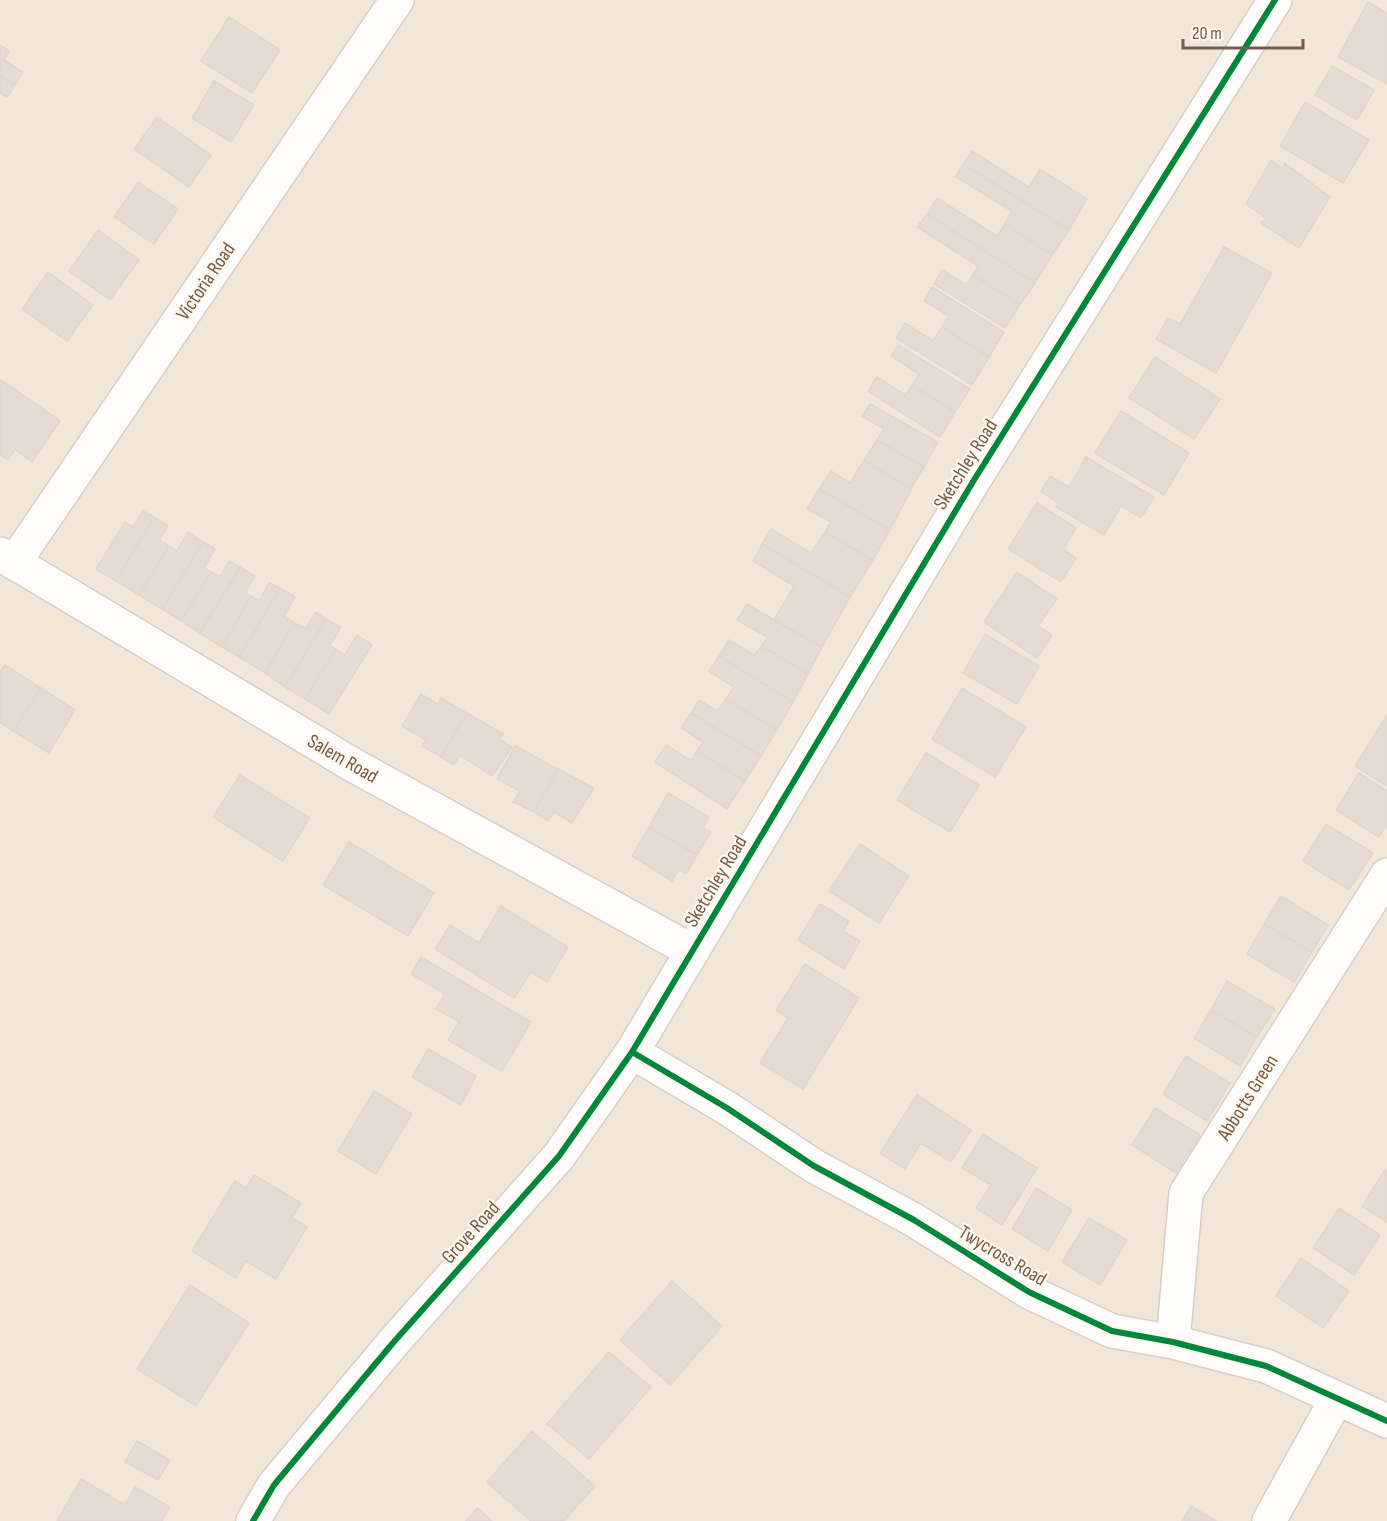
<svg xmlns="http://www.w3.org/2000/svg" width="1387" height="1521" font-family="'Sofia Sans Condensed',sans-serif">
  <rect width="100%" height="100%" fill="#f8f3eb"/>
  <!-- residential -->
  <path fill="#f1e6d8" d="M0,0h1387v1521h-1387z"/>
  <!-- building -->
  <path fill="#e4dbd2" stroke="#e1d6cd" stroke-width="1.5" d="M1368,2l19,11v71l-49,-27z
    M229,17l51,33 -28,43 -51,-32z
    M0,45l9,6 -5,9 19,12 -8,13 -15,-10z
    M1332,66l42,24 -17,30 -42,-25z
    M0,75l15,10 -8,12 -7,-4z
    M214,81l40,24 -23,37 -39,-24z
    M1305,102l64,38 -26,43 -63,-37z
    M157,117l54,38 -22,32 -55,-38z
    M972,151l57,36 11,-18 47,30 -18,31 -106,-66z
    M1271,160l11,9 3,-6 45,34 -31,51 -38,-25 5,-5 -20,-14z
    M963,164l106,66 -17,25 -47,-31 7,-13 -56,-34z
    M138,182l40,27 -24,35 -40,-27z
    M937,198l60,38 8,-12 47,31 -17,28 -108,-69z
    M927,214l108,69 -15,22 -47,-30 5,-9 -61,-39z
    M98,230l41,30 -29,40 -41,-29z
    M1224,247l48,26 -56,100 -60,-34 12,-21 12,6z
    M942,270l24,15 7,-10 47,30 -15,23 -71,-44z
    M48,272l45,33 -26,36 -45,-32z
    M932,287l72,45 -15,25 -47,-30 7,-11 -25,-15z
    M905,323l28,18 9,-14 47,30 -17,28 -76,-47z
    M898,345l72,44 -15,23 -43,-27 7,-11 -28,-18z
    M1155,357l65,42 -26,40 -65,-41z
    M877,377l28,18 7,-10 43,27 -15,25 -72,-46z
    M0,379l60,42 -28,41 -17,-13 -7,11 -8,-6z
    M870,404l68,38 -14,25 -47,-27 7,-11 -22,-13z
    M1121,411l68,42 -25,42 -69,-42z
    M877,440l47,27 -13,22 -47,-29z
    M1086,457l68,40 -13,21 -20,-12 -17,29 -48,-28 3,-4 -18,-11 9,-16 19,11z
    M864,460l47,29 -21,41 -71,-41 12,-18 19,12z
    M819,489l71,41 -17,30 -48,-28 6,-10 -24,-13z
    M1037,503l39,25 -13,21 13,9 -15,24 -53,-33z
    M143,511l11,6 -38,64 -20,-12 29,-47 8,5z
    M154,517l14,9 -9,14 10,6 -30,49 -23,-14z
    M771,529l40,24 14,-21 48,28 -23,37 -88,-53z
    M188,532l15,10 -41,67 -23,-14 30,-49 8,5z
    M203,542l12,7 -11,19 7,4 -30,49 -19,-12z
    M762,544l88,53 -28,50 -48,-27 20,-34 -41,-25z
    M229,561l11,6 -40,66 -19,-12 30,-49 9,5z
    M240,567l15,9 -10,17 6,3 -29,51 -22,-14z
    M1017,572l40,27 -19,27 14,9 -15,23 -53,-36z
    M269,583l11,5 -41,69 -17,-10 29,-51 8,5z
    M280,588l15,9 -11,19 10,7 -29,50 -26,-16z
    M747,604l75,43 -14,27 -46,-28 5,-9 -30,-17z
    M316,612l10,7 -41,68 -20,-14 29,-50 12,5z
    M326,619l15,8 -11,19 6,3 -31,50 -20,-12z
    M985,634l54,32 -22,38 -54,-31z
    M357,635l15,10 -43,69 -24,-15 31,-50 9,6z
    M729,640l25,15 8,-9 46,28 -15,28 -74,-46z
    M719,656l74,46 -16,28 -51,-31 8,-12 -25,-16z
    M5,665l36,23 -28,43 -13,-9v-50z
    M41,688l34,22 -26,43 -36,-22z
    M962,688l64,39 -31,50 -63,-38z
    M421,694l17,10 3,-6 26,15 -26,44 -19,-11 4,-6 -24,-14z
    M726,699l51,31 -16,26 -70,-43 8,-13 18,11z
    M467,713l36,21 -4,5 13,8 -20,29 -32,-21 -6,10 -13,-8z
    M691,713l70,43 -16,25 -48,-30 6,-9 -22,-14z
    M1387,715v71l-32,-20z
    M666,745l25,16 6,-10 48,30 -18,28 -72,-47z
    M515,746l43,23 -24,43 -21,-10 7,-11 -23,-12z
    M926,753l53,32 -29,47 -53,-32z
    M558,769l36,19 -22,35 -18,-11 -6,9 -14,-9z
    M1359,773l28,18v33l-8,13 -43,-27z
    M240,775l70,43 -27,43 -70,-44z
    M668,793l41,24 -6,11 8,4 -14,23 -48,-28z
    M1326,824l47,29 -24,37 -46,-29z
    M649,827l48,28 -11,19 -7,-5 -7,12 -40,-25z
    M349,842l85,51 -26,43 -85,-51z
    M860,844l49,32 -30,47 -50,-32z
    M1281,896l47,29 -16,27 -48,-28z
    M820,904l29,17 -6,10 17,10 -16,28 -46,-29z
    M501,906l67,41 -21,35 -16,-10 -17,26 -79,-49 15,-24 29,18z
    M1264,924l48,28 -18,30 -47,-28z
    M421,957l110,65 -29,49 -54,-31 11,-18 -23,-13 9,-15 -34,-20z
    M805,964l54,34 -56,91 -43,-26 28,-45 -12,-8z
    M1227,981l48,28 -18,28 -46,-27z
    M1211,1010l46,27 -17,29 -46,-28z
    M428,1049l48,27 -15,29 -49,-28z
    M1186,1056l44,27 -23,38 -44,-27z
    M374,1091l38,23 -36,60 -38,-23z
    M917,1095l54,35 -20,32 -30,-19 -16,26 -25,-16z
    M1155,1108l45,27 -24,38 -44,-28z
    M983,1134l54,34 -35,57 -26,-17 15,-23 -29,-17z
    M1385,1170l2,1v51l-25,-16z
    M254,1175l47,28 -9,15 15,9 -31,52 -30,-18 -10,17 -44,-27 43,-70 11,7z
    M1036,1188l36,22 -24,41 -36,-22z
    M1339,1208l41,27 -26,40 -41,-27z
    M1089,1218l38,22 -27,45 -38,-23z
    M1301,1258l48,33 -26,37 -47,-32z
    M672,1281l50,45 -52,59 -50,-45z
    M190,1285l59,38 -53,83 -59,-37z
    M609,1352l42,35 -62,72 -42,-35z
    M532,1431l63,55 -31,35h-33l-44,-39z
    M137,1441l33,19 -12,20 -33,-18z
    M81,1479l44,26 10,-18 35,20 -8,14h-105z
    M1191,1506l25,15h-34z
    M477,1508l15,13h-26z"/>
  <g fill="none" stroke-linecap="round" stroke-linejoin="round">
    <!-- street casing -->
    <g stroke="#d6cfc8" stroke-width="36">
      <path id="street" d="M0,554l353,211 339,186
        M14,563l383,-563
        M632,1052l95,56 87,58 100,54 115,72 83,39 61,11 93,24 121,55
        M1173,1342l13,-149 201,-318
        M253,1521l21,-36 118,-141 167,-188 73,-104 342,-572 301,-480
        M1269,1521l68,-123"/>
    </g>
    <!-- street -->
    <use href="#street" stroke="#fefdfc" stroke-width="33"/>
    <!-- cycleway casing -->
    <g stroke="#fff8ec" stroke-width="10">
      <path id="cycleway" d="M632,1052l95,56 87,58 100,54 115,72 83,39 61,11 93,24 121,55
        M253,1521l21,-36 118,-141 167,-188 73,-104 342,-572 301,-480"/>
    </g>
    <!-- cycleway -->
    <use href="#cycleway" stroke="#00873e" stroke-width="6"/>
  </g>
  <g text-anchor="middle" stroke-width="4.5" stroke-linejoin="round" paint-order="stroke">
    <!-- street labels -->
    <g font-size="20" fill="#765b4a" stroke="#fff8ec">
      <text transform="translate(205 281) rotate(-56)" y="7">Victoria Road</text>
      <text transform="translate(965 464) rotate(-58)" y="7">Sketchley Road</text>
      <text transform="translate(343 758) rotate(30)" y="7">Salem Road</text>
      <text transform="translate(715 881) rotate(-59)" y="7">Sketchley Road</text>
      <text transform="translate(1247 1097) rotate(-58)" y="7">Abbotts Green</text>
      <text transform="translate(470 1232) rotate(-48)" y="7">Grove Road</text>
      <text transform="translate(1003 1255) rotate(31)" y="7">Twycross Road</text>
    </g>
  </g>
  <!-- scale -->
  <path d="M1183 39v9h120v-9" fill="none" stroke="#765b4a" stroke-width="3"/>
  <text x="1192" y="39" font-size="18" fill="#765b4a" stroke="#fff8ec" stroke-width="4.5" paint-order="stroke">20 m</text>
</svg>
